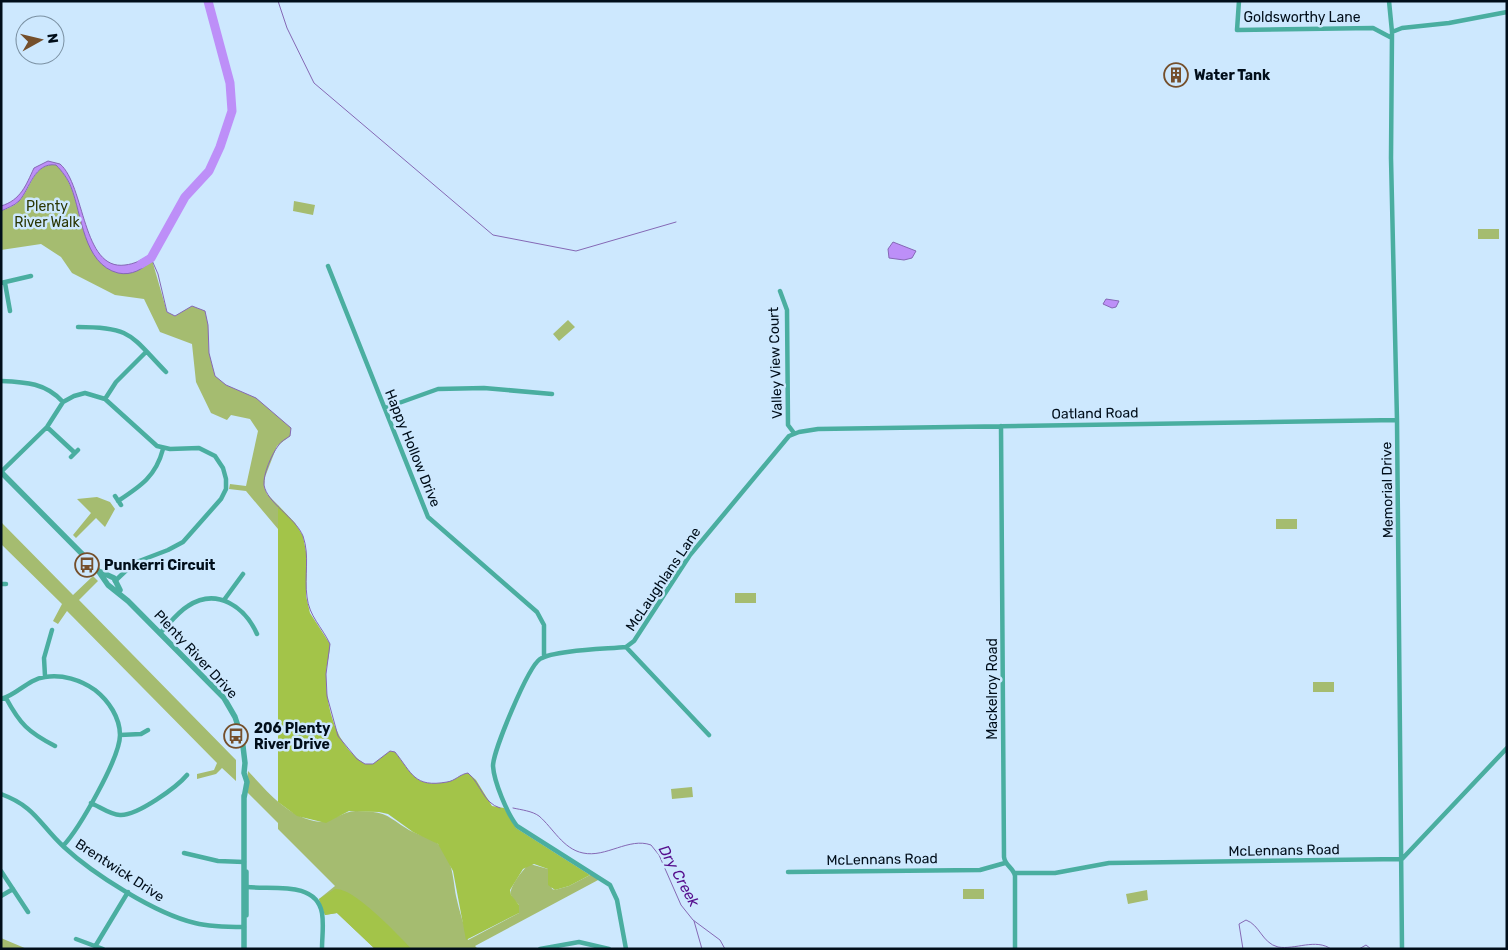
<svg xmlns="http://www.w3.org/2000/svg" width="1508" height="950" font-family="Rubik,sans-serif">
  <rect width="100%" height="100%" fill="#cde8fe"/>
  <!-- green -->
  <path fill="#a5bc70" d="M56,165c31,28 16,87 59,104 16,6 25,3 37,-9l15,52 8,4 17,-10 13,5 3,14 1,28 6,23 11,9 30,13 35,30 -1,8 -13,10 -12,31 -1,9 3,8 11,11v24l-32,-38 -17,-2 1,-5 16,2 12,-55 -8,-12 -19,-4 -4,5 -16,-7 -15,-31 -4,-38 -32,-12 -16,-33 -29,-4 -43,-22 -11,-16 -20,-13 -40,6v-39c5,-2 11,-4 15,-7 15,-11 16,-42 40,-39z
    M294,201l21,4 -2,10 -20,-4z
    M1478,229h21v10h-21z
    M568,320l7,7 -16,14 -6,-7z
    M97,497l13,5 5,7 -10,18 -9,-9 -20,20 -3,-3 18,-22 -14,-14z
    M1276,519h21v10h-21z
    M1,522l72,73 20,-19 5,5 -19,19 157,160v21l-14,-13 -6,6 -19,5v-5l17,-4 3,-7 -150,-152 -9,13 -5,-3 9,-17 -61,-60z
    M735,593h21v10h-21z
    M1313,682h21v10h-21z
    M248,771c20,21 37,43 66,50 17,4 28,-11 43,-10 31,1 28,4 52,19 9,5 20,7 28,13 15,12 16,35 19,53 3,14 8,29 12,44l51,-27v-8c-2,-3 -7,-6 -8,-10 -3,-6 13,-28 19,-31l18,5 4,20 3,1 14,-4 23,-12 8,5 -125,67 3,3h-103l-38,-36 -12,2 -6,-16 16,-13 -57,-57v-6l-32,-32z
    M692,787l1,10 -21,2 -1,-10z
    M963,889h21v10h-21z
    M1147,890l1,10 -20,4 -2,-10z
    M1,938l26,11h-26z"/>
  <!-- forest -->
  <path fill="#a3c449" d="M278,505l17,18 8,13 4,21 -1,39 4,17 20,31c0,11 -4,21 -4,31 0,33 10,71 39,89h8l17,-13 5,1c17,21 19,36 52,30 8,-1 13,-8 21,-9l8,7 16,26 12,2 12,20 74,47 -21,11 -14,4 -7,-5v-16l-14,-5 -11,5 -13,21 1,5 8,10v8l-53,27 -13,-69 -15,-27 -25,-12 -25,-18 -9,-2 -30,-1 -23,12 -29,-7 -19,-14z
    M335,889c19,-2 63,46 77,60h-37l-38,-36 -12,2 -6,-16z"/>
  <!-- water -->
  <path fill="#bd8ff8" stroke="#8568b5" d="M48,161l12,3c25,21 22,107 65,101 9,-1 18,-5 25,-11l2,6c-9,9 -20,16 -34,13 -35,-9 -36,-59 -47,-86 -3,-8 -9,-16 -15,-22 -22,-3 -26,24 -37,36 -5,5 -12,7 -18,10v-5c20,-6 25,-21 33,-38z
    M893,242l23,9 -4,7 -8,2 -15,-2 -1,-9z
    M1106,299l13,2 -3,6 -4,1 -9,-4z"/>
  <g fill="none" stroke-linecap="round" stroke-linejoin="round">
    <!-- stream -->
    <path stroke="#8568b5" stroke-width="1" d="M278,1l9,27 27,55 179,152 83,16 100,-29
      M151,258l7,16 9,38 8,4 17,-10 13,5 3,14 1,28 6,23 11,9 30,13 35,30 -1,8c-4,3 -9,5 -12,10 -6,8 -15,28 -14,39 3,18 31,32 39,51 7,20 1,40 4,61 2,19 15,30 23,47l-4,30 1,22 11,40 19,23 8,5h8l17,-13 5,1c17,21 19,36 52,30 8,-1 13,-8 21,-9 13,11 15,30 32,35
      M513,808c9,2 19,3 26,8 14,12 24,33 44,37 23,5 46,-16 68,-8l8,10 22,50 12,15 27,20 5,9
      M694,921l8,28
      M1243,949l-4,-25 7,-4c14,5 16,23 32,27 17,3 38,-9 53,2
      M1359,949l7,-4 5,4"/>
    <!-- river -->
    <path stroke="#bd8ff8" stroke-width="9" d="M141,264l10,-6 34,-61 24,-26 11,-24 12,-36 -2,-28 -22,-82"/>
    <!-- minor -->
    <path stroke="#4aaea0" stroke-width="4.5" d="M1239,1l-2,29 136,-2 17,9
      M1389,1l3,31 -1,126 6,262 5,529
      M1392,32l10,-4 47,-5 58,-11
      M328,266l100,251 109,95 7,13v32
      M1,283l30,-7
      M5,283l5,28
      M780,291l7,19 1,115 6,8
      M78,327c54,0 52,8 88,45
      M1,381c25,1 45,2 62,21
      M105,399l11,-17 30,-30
      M385,408l53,-19 46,-1 68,6
      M1001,426l3,431c1,9 10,11 11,19v73
      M47,427l28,26
      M71,457l7,-7
      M1,472l46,-45 16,-25 11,-6 11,-3 20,6 52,47 13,3 29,-1 16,8 8,12 3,11v10l-5,10 -38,43 -15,8 -34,13 -19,18
      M115,496l6,9
      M118,501c23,-15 38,-25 45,-52
      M1,584h5
      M224,600l19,-26
      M160,633c9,-9 18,-21 28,-27 29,-19 57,1 69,28
      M626,647l83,88
      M45,676l-1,-18 8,-28
      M6,698c14,26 22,34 49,48
      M1,699c16,-4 27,-20 44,-22 17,-3 36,3 50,13 14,11 25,28 25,45 0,23 -41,94 -57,111
      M120,735l21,-1 7,-4
      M1,794c35,13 38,30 63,53 29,27 92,67 131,76 16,4 33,4 49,4
      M91,803c9,4 20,12 29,12 17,1 57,-28 67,-40
      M184,853l34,8 26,1
      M1,871l27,41
      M788,872l192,-2 25,-7
      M1015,873h40l54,-10 293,-4 105,-111
      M247,887c24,3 69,-7 75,26 2,12 0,24 0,36
      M1,896l12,-7
      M76,939l27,10
      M96,945l32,-53
      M540,949l39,-7 30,7
      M626,949l-9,-49 -7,-15 -93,-59c-10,-13 -23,-44 -24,-60 0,-15 35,-99 47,-107 14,-9 67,-10 86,-12l8,-6 56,-86 99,-119 10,-4 19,-3 579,-9"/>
    <!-- tertiary -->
    <path stroke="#4aaea0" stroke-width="5.5" d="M1,472l96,97 11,16 20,16 96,97 11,19 7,21 3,25 -1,10 3,9 -3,16
      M101,572l13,6 6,12
      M244,796v153
      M246,872v43"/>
  </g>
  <!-- icons -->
  <defs>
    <g id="building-ring" transform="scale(1.25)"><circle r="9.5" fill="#cde8fe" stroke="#754f2b" stroke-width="1.5"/><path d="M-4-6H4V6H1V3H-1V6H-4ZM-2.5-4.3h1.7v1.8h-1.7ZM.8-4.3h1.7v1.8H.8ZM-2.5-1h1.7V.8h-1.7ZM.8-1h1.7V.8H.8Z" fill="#754f2b"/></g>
    <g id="bus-ring" transform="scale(1.25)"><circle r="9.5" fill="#cde8fe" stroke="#754f2b" stroke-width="1.5"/><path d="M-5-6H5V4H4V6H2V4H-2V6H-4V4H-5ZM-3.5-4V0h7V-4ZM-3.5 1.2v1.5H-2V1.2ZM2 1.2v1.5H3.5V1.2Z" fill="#754f2b"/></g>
  </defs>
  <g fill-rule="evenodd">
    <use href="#building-ring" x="1176" y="75"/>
    <use href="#bus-ring" x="87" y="565"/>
    <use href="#bus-ring" x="236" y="736"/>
  </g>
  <g text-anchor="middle" stroke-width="5" stroke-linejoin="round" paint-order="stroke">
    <!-- street labels -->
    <g font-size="14" fill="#010e1a" stroke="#cde8fe">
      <text x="1302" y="22">Goldsworthy Lane</text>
      <text transform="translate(775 363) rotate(-92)" y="5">Valley View Court</text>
      <text transform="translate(1095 413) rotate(-1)" y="5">Oatland Road</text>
      <text transform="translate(413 448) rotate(68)" y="5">Happy Hollow Drive</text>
      <text transform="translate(1387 490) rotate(-91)" y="5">Memorial Drive</text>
      <text transform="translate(663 579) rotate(-56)" y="5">McLaughlans Lane</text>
      <text transform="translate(196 654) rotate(47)" y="5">Plenty River Drive</text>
      <text transform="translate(992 689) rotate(-90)" y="5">Mackelroy Road</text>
      <text transform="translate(1284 850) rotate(-1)" y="5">McLennans Road</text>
      <text transform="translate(882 859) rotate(-1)" y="5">McLennans Road</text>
      <text transform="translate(120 870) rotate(33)" y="5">Brentwick Drive</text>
    </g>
    <!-- poi labels -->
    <g font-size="14" font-weight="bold" fill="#010e1a" stroke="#cde8fe" text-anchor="start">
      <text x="1194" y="80">Water Tank</text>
      <text x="104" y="570">Punkerri Circuit</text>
      <text x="254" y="733">206 Plenty<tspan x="254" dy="16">River Drive</tspan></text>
    </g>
    <!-- park labels -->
    <g font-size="14" fill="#2b3704" stroke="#cde8fe">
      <text x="47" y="211">Plenty<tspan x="47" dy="16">River Walk</tspan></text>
    </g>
    <!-- water labels -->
    <g font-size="15" font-style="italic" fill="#540c8c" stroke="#cde8fe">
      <text transform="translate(679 876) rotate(61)" y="5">Dry Creek</text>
    </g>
  </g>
  <!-- border -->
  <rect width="1508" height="950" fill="none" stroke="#010e1a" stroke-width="5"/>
  <!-- north arrow -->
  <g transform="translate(40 40) rotate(82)"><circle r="24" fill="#cde8fe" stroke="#7b91a3"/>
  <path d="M0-4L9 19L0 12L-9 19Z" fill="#754f2b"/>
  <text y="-8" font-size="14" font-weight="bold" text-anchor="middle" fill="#010e1a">N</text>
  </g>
</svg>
